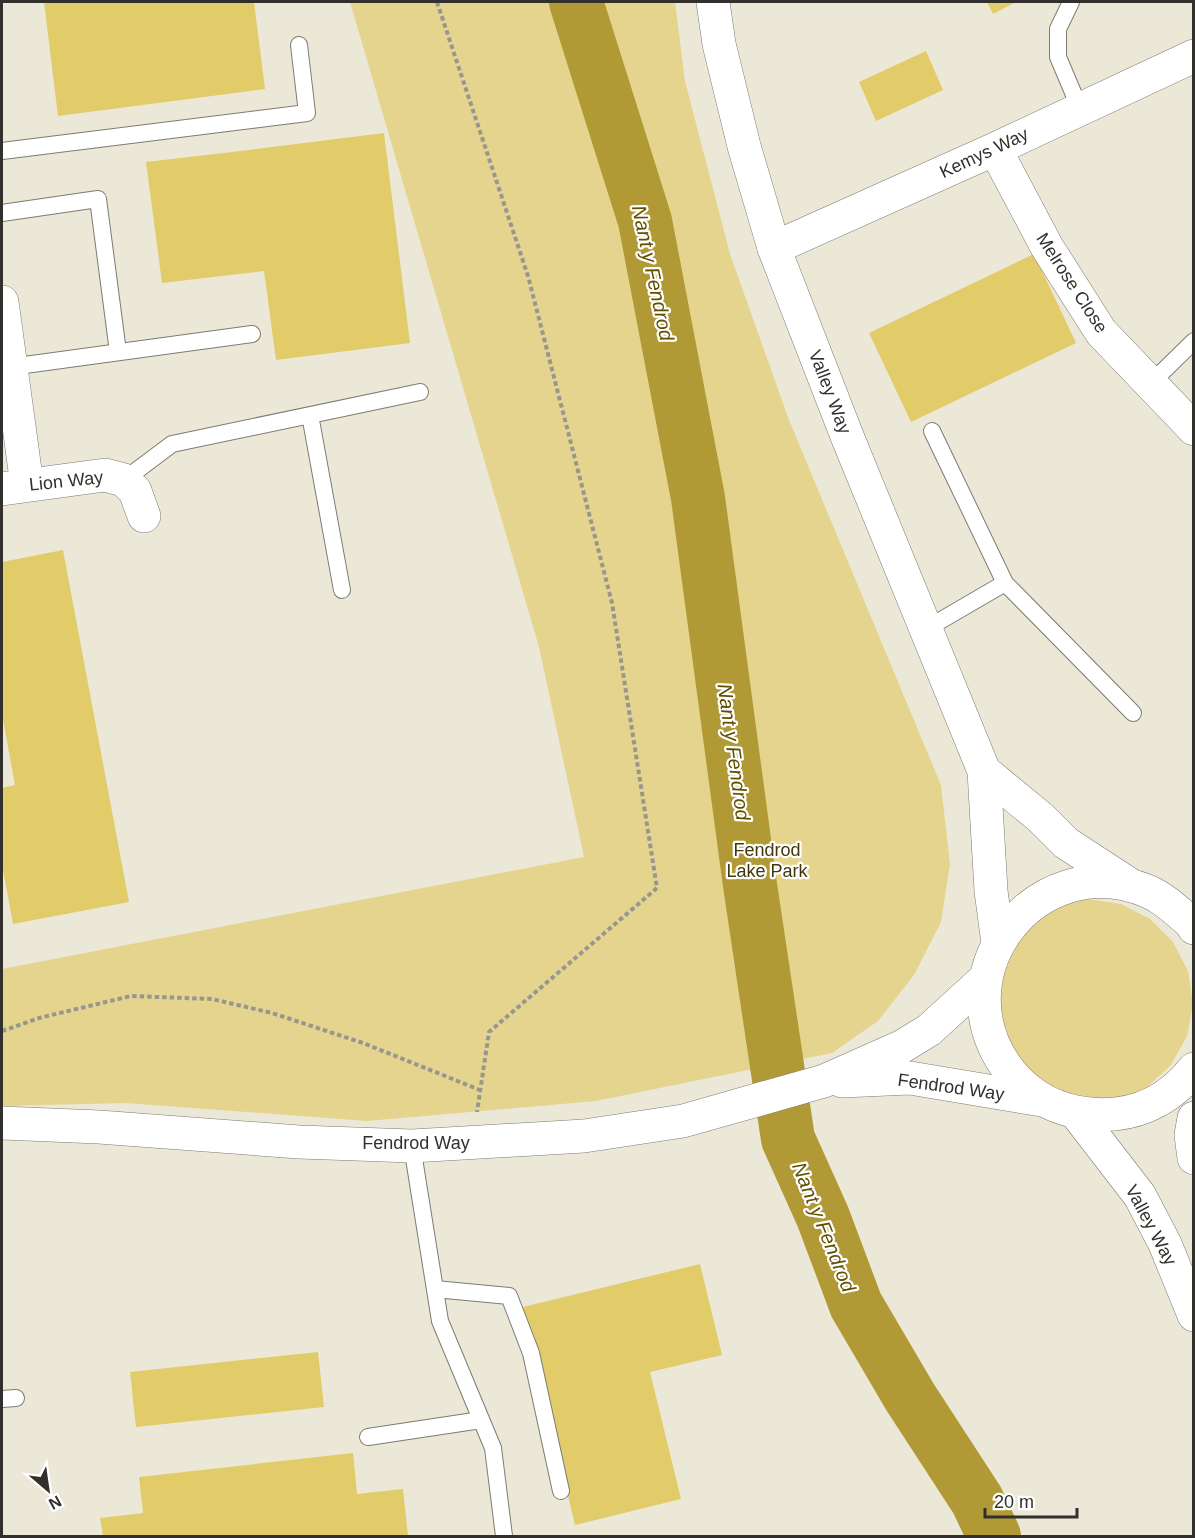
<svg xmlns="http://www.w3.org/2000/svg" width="1195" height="1538" font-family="Arial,sans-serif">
  <rect width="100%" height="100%" fill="#f7f5ea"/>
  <!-- built -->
  <path fill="#ece8d7" d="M2,2h1191v1534h-1191z"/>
  <!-- green -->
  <path fill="#e5d48e" d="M350,2h325l10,79 45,173 59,166 152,365 9,79 -9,58 -27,53 -36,46 -46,32 -236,48 -229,20 -241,-18 -124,3v-137l582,-112 -45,-210z
    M1088,899l33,5 29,15 23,23 15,29 5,33 -6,32 -16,29 -24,22 -28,13 -31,5 -81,-41 -16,-89 13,-30 52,-40z"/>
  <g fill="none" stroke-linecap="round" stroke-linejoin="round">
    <!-- river -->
    <path stroke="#b19a35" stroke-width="54" d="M576,2l69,219 53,277 52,387 38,254 35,78 33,88 54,92 67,103 17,36"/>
  </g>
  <!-- building -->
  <path fill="#e2cb69" d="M44,2h210l11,87 -207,27z
    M987,2h29l-23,12z
    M926,51l17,39 -67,31 -17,-39z
    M384,133l26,210 -134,17 -12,-89 -102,12 -16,-121 103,-12z
    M1034,254l42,89 -165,79 -42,-89z
    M63,550l66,352 -116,22 -11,-60v-76l13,-3 -13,-71v-152z
    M700,1264l22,91 -72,17 31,127 -106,26 -52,-218z
    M318,1352l6,55 -188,20 -6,-55z
    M353,1453l4,41 46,-5 5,47h-305l-3,-18 43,-5 -4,-36z"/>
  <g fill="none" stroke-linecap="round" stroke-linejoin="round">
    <!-- lane casing -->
    <g stroke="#7d7b72" stroke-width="18">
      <path id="lane" d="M1071,2l-13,27v28l22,52
        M2,151l305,-38 -8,-68
        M2,213l96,-14 20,153
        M10,367l242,-33
        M1150,384l44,-43
        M310,415l32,175
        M932,431l73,152 128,130
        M124,480l48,-36 248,-52
        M926,629l79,-46
        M412,1146l28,175 53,127 11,88
        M435,1289l74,7 22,57 30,138
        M2,1399l14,-1
        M368,1437l113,-17"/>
    </g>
    <!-- street casing -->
    <g stroke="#7d7b72" stroke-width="34">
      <path id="street" d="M995,149l52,98 54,85 93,97
        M774,248l221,-99 199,-93
        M2,302l25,183
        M2,489l103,-14 19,5 11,11 9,25"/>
    </g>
    <!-- secondary casing -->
    <g stroke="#7d7b72" stroke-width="34">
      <path id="secondary" d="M713,2l6,42 25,102 30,102 73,188 137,335 7,120 7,52
        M984,771l57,47 25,25 63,41
        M1194,928l-3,-5c-14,-12 -27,-25 -44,-32 -113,-46 -212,87 -136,182 20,24 48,38 79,41 42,4 78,-12 104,-45
        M842,1081l68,-3 132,22
        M1076,1113l64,83 25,48 29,71
        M1194,1118l-3,17 3,23
        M2,1123l97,4 200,15 113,4 172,-10 99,-15 141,-40 79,-35 26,-16 57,-52"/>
    </g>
    <!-- path -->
    <path stroke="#98978f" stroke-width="4" stroke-dasharray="4.5 3" stroke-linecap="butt" d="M437,2l91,274 84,327 45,285 -168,144 -12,80
      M2,1031l37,-13 92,-22 81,3 60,14 91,30 117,47"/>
    <!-- lane -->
    <use href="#lane" stroke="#fff" stroke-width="16"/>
    <!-- street -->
    <use href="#street" stroke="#fff" stroke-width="33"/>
    <!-- secondary -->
    <use href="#secondary" stroke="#fff" stroke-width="33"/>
  </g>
  <g text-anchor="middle" stroke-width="4.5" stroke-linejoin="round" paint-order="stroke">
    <!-- street labels -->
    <g font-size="18" fill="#31302c" stroke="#fff">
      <text transform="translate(984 153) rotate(-25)" y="6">Kemys Way</text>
      <text transform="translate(1072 283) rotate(57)" y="6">Melrose Close</text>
      <text transform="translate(830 392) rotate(69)" y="6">Valley Way</text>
      <text transform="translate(66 481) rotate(-6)" y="6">Lion Way</text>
      <text transform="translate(951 1087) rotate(8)" y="6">Fendrod Way</text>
      <text x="416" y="1149">Fendrod Way</text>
      <text transform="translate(1151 1225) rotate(62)" y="6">Valley Way</text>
    </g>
    <!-- park labels -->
    <g font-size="18" fill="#41370d" stroke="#fff">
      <text x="767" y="856">Fendrod<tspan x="767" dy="21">Lake Park</tspan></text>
    </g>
    <!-- water labels -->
    <g font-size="20" font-style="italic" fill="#605000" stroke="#fff">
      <text transform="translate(653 273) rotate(78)" y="7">Nant y Fendrod</text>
      <text transform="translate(734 752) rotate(82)" y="7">Nant y Fendrod</text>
      <text transform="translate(824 1227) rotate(68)" y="7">Nant y Fendrod</text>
    </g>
  </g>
  <!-- border -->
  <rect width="1195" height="1538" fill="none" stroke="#31302c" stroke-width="6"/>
  <!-- north arrow -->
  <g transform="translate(48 1490) rotate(151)" stroke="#ffffff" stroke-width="4.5" paint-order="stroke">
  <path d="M0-4.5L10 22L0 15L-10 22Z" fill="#31302c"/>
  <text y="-9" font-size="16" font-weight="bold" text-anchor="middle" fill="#31302c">N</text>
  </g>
  <!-- scale -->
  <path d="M985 1508v9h92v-9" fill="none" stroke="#31302c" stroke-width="3"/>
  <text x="994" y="1508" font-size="18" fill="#31302c" stroke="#ffffff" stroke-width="4.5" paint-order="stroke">20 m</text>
</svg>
